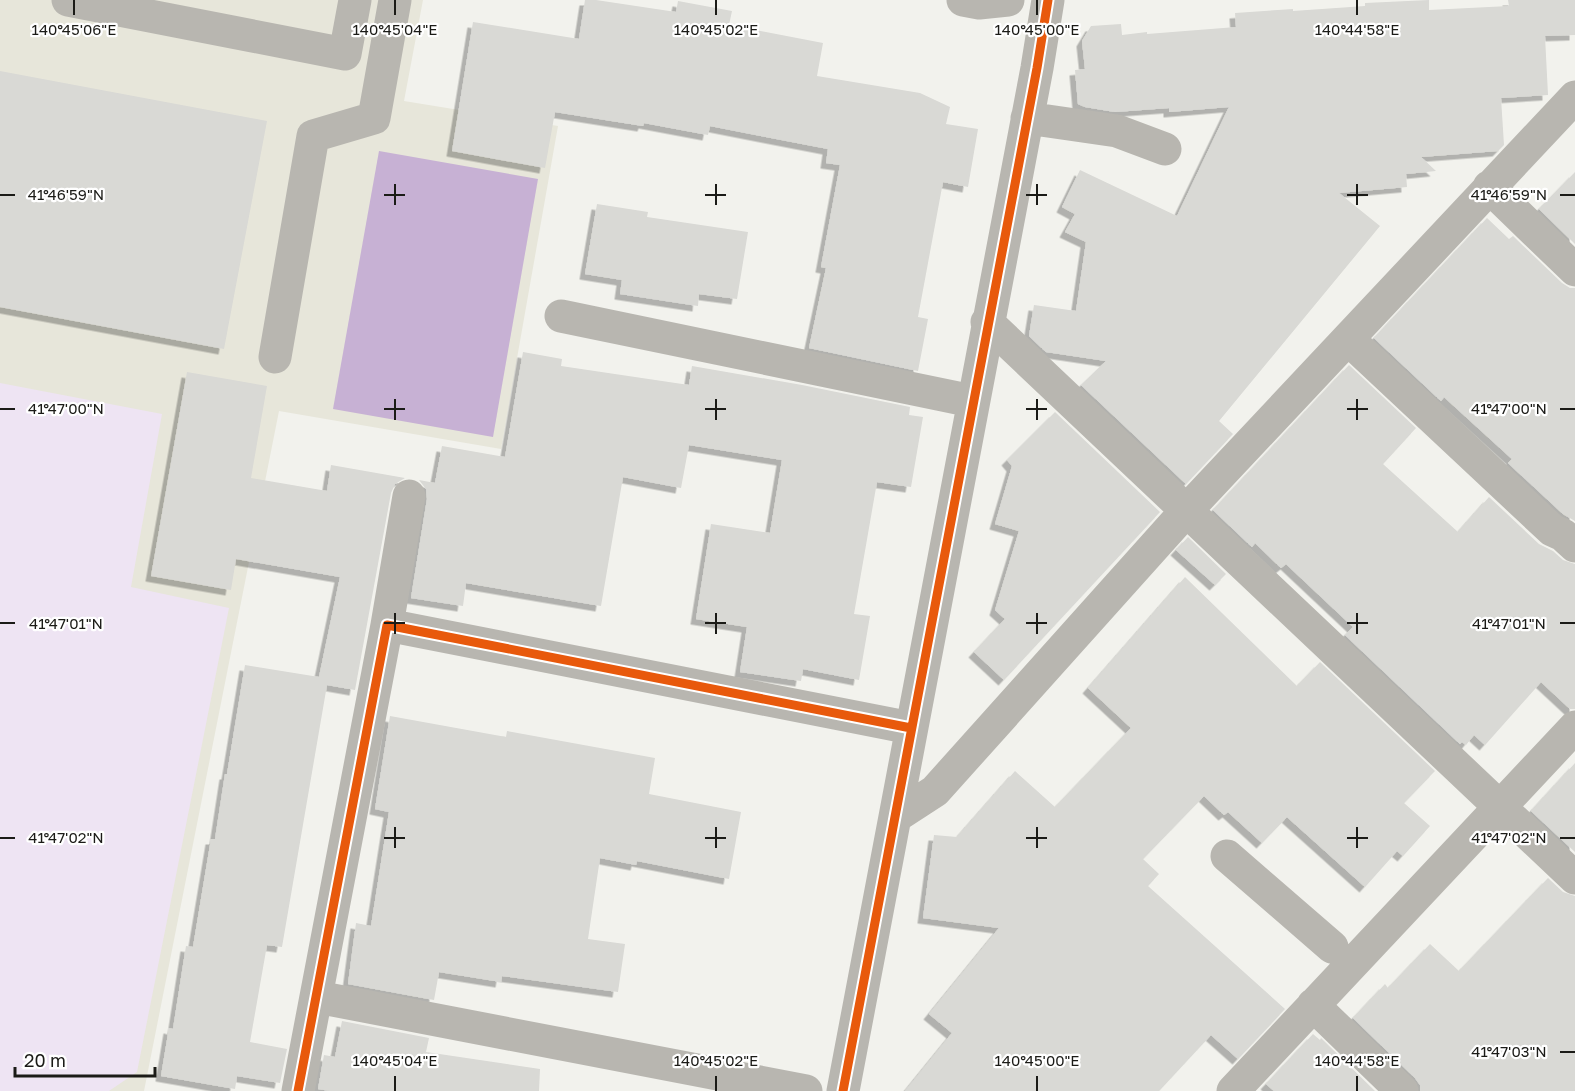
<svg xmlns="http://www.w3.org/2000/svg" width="1575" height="1091" font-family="'Golos Text',sans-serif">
  <defs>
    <filter id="shadow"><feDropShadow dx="-5.5" dy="5.5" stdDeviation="0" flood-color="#0004"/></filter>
  </defs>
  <rect width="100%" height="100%" fill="#f2f2ed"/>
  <!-- built -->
  <path fill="#e7e6da" d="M0,0h423l-19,101 154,25 -57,323 -222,-38 -135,680h-144z"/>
  <!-- green -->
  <path fill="#eee4f3" d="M0,383l162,31 -31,173 98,21 -92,464 -28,19h-109z"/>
  <!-- water -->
  <path fill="#c7b1d4" d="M379,151l159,28 -45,258 -160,-28z"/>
  <!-- building -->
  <path fill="#d9d9d5" filter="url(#shadow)" d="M585,0h11l80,12 2,-11 54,10 -3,14 94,18 -6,33 103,17 30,14 -4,17 32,5 -10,58 -25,-5 -25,135 10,2 -10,52 -109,-23 17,-80 -5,-1 19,-102 -14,-2 2,-14 -118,-23 -2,9 -64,-12 -1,3 -88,-14 -10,56 -93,-17 21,-129 106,17z
    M1429,0v10l80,-4 -1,-6h67v35l-30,1 3,59 -47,3 3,47 -6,6 -77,6 15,14 -30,3 1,13 -68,6 41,33 -161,195 14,13 -47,50 -105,-99 25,-24 -60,-9 -17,-16 5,-31 42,6 10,-69 -21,-10 10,-18 -13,-7 18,-37 97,46 52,-109 -60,5v-4l-54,4 -30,-5 -7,-3 -3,-34 10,-1 -3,-28 9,-15 30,-2 1,11 25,-3v2l89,-7 -1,-14 58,-4v2l72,-5v-3z
    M0,71l267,50 -43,228 -224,-42z
    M1575,172v72l-36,-35z
    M597,204l51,8 -1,5 101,15 -11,67 -38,-5 -1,12 -78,-12 2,-14 -37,-6z
    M1487,218l22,21 4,-3 49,47 8,5h5v233l-12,-7 -55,-51 4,-4 -68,-62 -3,4 -67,-63z
    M523,352l39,7 -1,7 128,19 3,-19 110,19 108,22 -1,8 14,2 -12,70 -34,-5 -23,132 16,2 -11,64 -56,-11 -2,12 -61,-9 7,-45 -51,-8 15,-95 59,9 12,-73 -93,-15 -8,43 -58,-11 -22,129 -135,-23 -3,23 -52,-8 16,-99 -1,-10 -7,-9 16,3 7,-37 63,11z
    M1349,365l67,63 -33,36 75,68 31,-35 50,47 14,7 10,9 12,4v145h-5l-29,-27 -56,63 -11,-10 -8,10 -4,-3 -2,2 -115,-109 8,-8 -67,-63 -5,4 -26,-25 -3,4 -39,-37z
    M187,372l80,14 -16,92 76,13 4,-26 74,13 -10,6 -4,9 -36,197 -28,-5 -45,262 -15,-2 -17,97 37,7 -7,34 -43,-7 -2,13 -74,-13 8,-48 4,1 13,-83 7,1 18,-108h4l10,-65h2l18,-109 74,12 21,-100 -104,-18 -5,31 -80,-14z
    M1055,412l105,100 -156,168 -30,-28 31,-33 -10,-9 24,-79 -24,-7 17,-58 -5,-6z
    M1188,537l38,37 -11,11 -39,-35z
    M1185,577l112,109 23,-24 115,109 -31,32 26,23 -27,30 -6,-5 -32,36 -78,-70 -25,26 -34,-31 -4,3 -20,-19 -61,63 16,15 -11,12 137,123 -47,50 -27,-24 -52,56h-254l47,-58 -23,-19 70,-86 -76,-10 11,-83 23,2 58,-66 40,36 76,-79 -43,-40z
    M390,716l116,21 1,-6 148,27 -6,36 92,18 -12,67 -92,-18 -1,4 -36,-7 -12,81 37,5 -7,48 -116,-16 -1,6 -62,-10 -5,28 -86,-16 8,-61 15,3 18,-114 -14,-3z
    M1575,763v89l-44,-41z
    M1548,878l15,14 12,4v195h-155v-6l-5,-7 -62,-60 32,-34 3,4 42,-44 29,27z
    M342,1021l87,17 -3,14 114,17 -1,22h-209l-12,-2 6,-34 11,2z
    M1313,1034l7,6 1,-2 54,53h-101l-8,-7z"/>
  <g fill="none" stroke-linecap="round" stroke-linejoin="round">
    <!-- minor -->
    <path stroke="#b8b6b0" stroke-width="33" d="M68,0l277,54 10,-54
      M963,0l16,3 29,-3
      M1027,118l90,13 48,18
      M1489,187l86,83
      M561,316l411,85
      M987,322l588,556
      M1348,339l204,191 11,5 12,11
      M275,357l38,-221 61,-18 21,-118
      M387,625l22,-129
      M895,817l40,-26 251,-280 389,-414
      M1227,856l105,91
      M317,997l489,94
      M1313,1005l89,86
      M298,1091l89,-466 524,103
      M843,1091l194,-1023 11,-68
      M1233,1091l342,-364"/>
    <!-- cycleway casing -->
    <g stroke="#fff" stroke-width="13">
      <path id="cycleway" d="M298,1091l89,-466 524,103
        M843,1091l194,-1023 11,-68"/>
    </g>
    <!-- cycleway -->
    <use href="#cycleway" stroke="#e8590c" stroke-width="9"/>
  </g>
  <!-- ticks -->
  <path fill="none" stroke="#1b1b17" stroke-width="2" d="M74,0v15M395,0v15M716,0v15M1037,0v15M1357,0v15M395,184v21M716,184v21M1037,184v21M1357,184v21M0,195h15M384,195h21M705,195h21M1026,195h21M1347,195h21M1560,195h15M395,399v21M716,399v21M1037,399v21M1357,399v21M0,409h15M384,409h21M705,409h21M1026,409h21M1347,409h21M1560,409h15M395,613v21M716,613v21M1037,613v21M1357,613v21M0,623h15M384,623h21M705,623h21M1026,623h21M1347,623h21M1560,623h15M395,827v21M716,827v21M1037,827v21M1357,827v21M0,838h15M384,838h21M705,838h21M1026,838h21M1347,838h21M1560,838h15M1560,1052h15M395,1076v15M716,1076v15M1037,1076v15M1357,1076v15"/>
  <g font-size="15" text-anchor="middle" fill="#1b1b17" stroke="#fff" stroke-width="4.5" stroke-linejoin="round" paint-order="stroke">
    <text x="74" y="35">140°45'06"E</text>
    <text x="395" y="35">140°45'04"E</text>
    <text x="716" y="35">140°45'02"E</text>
    <text x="1037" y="35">140°45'00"E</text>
    <text x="1357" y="35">140°44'58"E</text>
    <text x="1509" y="200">41°46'59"N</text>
    <text x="66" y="200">41°46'59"N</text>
    <text x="1509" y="414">41°47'00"N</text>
    <text x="66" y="414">41°47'00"N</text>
    <text x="1509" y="629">41°47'01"N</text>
    <text x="66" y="629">41°47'01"N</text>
    <text x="1509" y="843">41°47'02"N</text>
    <text x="66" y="843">41°47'02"N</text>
    <text x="1509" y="1057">41°47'03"N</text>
    <text x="395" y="1066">140°45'04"E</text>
    <text x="716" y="1066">140°45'02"E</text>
    <text x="1037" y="1066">140°45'00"E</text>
    <text x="1357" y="1066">140°44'58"E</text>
  </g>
  <!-- scale -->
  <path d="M15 1067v9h140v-9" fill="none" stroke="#1b1b17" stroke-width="3"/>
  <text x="24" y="1067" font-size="18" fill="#1b1b17" stroke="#ffffff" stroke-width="4.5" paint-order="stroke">20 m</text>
</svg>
